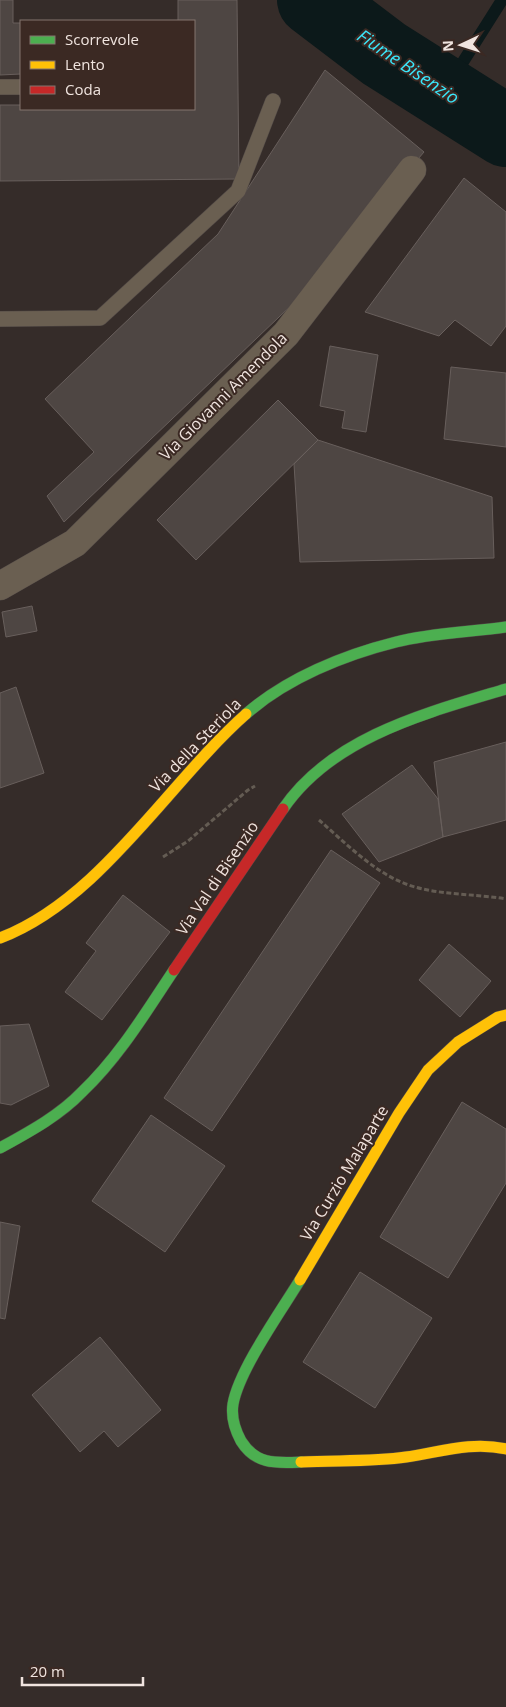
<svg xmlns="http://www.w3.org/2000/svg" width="506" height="1707" font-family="'Open Sans',sans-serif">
  <rect width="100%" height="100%" fill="#352c29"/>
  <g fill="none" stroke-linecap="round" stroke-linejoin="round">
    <!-- stream -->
    <path stroke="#0c191a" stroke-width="12" d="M444,92l58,-92"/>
    <!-- river -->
    <path stroke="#0c191a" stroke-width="72" d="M313,0l71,54 122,77"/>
  </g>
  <!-- building -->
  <path fill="#4e4643" stroke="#685f5c" d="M0,0h13v23h8v51l-21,1z
    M178,0h59l2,179 -239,2v-76h21v4h173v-88h-16z
    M325,70l99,82 -124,145 -236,225 -17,-26 47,-44 -49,-53 173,-165z
    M464,178l42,34v114l-15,20 -36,-26 -16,16 -74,-24z
    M330,346l48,9 -12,77 -24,-4 3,-17 -25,-5z
    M451,367l55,6v74l-62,-8z
    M278,400l40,40 -122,120 -39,-40z
    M318,440l174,57 2,61 -194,4 -6,-98z
    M32,606l5,25 -31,6 -4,-25z
    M16,687l28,86 -44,15v-95z
    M506,742v78l-63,17 -9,-75z
    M412,765l26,34 5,38 -64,25 -37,-48z
    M331,850l49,33 -168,248 -48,-33z
    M123,895l47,37 -68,88 -37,-28 31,-41 -10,-8z
    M449,944l42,37 -31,36 -41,-37z
    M29,1024l20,62 -38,19 -11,-2v-77z
    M462,1102l44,27v54l-58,95 -68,-41z
    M151,1115l74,51 -60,86 -73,-51z
    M0,1222l20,4 -15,93 -5,-1z
    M360,1272l72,46 -57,90 -72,-46z
    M100,1337l61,73 -43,37 -14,-16 -24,21 -48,-57z"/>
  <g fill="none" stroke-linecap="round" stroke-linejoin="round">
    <!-- lane casing -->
    <g stroke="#524a47" stroke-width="16">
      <path id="lane" d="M0,87h21
        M0,319l100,-1 138,-127 35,-90"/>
    </g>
    <!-- street casing -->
    <g stroke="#524a47" stroke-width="29">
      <path id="street" d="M0,586l75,-43 211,-209 126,-164"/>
    </g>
    <!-- fast casing -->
    <g stroke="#524a47" stroke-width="12">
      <path id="fast" d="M246,714c41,-36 98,-59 150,-72 34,-9 75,-10 110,-15
        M283,809c49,-72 143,-96 223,-120
        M0,1148c29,-16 59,-32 82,-56 37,-35 64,-80 92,-122
        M300,1280c-19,31 -61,90 -67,124 -2,13 2,26 8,37 15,24 35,22 60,21"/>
    </g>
    <!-- slow casing -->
    <g stroke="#524a47" stroke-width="12">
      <path id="slow" d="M0,938c100,-38 168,-155 246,-224
        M300,1280l99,-167 29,-43 30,-28 40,-25 8,-2
        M301,1462c35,-2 71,0 105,-5 34,-5 66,-16 100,-8"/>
    </g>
    <!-- jam casing -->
    <g stroke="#524a47" stroke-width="12">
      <path id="jam" d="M174,970l109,-161"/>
    </g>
    <!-- path -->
    <path stroke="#645c53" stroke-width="3" stroke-dasharray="5 2.5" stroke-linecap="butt" d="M319,820c23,20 53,50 82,62 32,14 71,11 105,17
      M163,857l25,-16 60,-51 7,-4"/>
    <!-- lane -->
    <use href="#lane" stroke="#6a5f51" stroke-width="15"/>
    <!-- street -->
    <use href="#street" stroke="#6a5f51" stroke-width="28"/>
    <!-- fast -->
    <use href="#fast" stroke="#4caf50" stroke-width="11"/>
    <!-- slow -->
    <use href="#slow" stroke="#ffc107" stroke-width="11"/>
    <!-- jam -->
    <use href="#jam" stroke="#c62828" stroke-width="11"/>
  </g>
  <g text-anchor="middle" stroke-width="4" stroke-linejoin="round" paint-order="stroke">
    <!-- street labels -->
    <g font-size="16" fill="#f0e4df" stroke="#3b2923">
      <text transform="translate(223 396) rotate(-45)" y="6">Via Giovanni Amendola</text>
      <text transform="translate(195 745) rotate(-46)" y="6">Via della Steriola</text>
      <text transform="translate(217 878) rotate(-56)" y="6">Via Val di Bisenzio</text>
      <text transform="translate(344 1173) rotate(-59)" y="6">Via Curzio Malaparte</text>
    </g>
    <!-- water labels -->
    <g font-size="18" font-style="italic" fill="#3ae7fb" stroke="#3b2923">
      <text transform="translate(408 67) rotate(34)" y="6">Fiume Bisenzio</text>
    </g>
  </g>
  <!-- legend -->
  <rect x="20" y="20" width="175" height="90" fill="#3b2923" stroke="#83746e"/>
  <rect x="30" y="36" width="25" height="8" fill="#4caf50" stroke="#83746e"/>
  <text x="65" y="45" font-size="15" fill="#f0e4df">Scorrevole</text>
  <rect x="30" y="61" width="25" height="8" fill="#ffc107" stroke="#83746e"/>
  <text x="65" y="70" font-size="15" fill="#f0e4df">Lento</text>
  <rect x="30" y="86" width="25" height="8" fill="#c62828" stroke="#83746e"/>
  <text x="65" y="95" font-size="15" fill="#f0e4df">Coda</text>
  <!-- north arrow -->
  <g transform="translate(461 45) rotate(266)" stroke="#3b2923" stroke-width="4" paint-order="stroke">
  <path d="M0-4L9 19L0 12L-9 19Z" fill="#f0e4df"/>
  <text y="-8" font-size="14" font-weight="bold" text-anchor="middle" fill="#f0e4df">N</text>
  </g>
  <!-- scale -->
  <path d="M22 1677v8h121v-8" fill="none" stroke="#f0e4df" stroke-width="2.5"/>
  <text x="30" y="1677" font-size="15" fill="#f0e4df" stroke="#3b2923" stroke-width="4" paint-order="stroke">20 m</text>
</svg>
